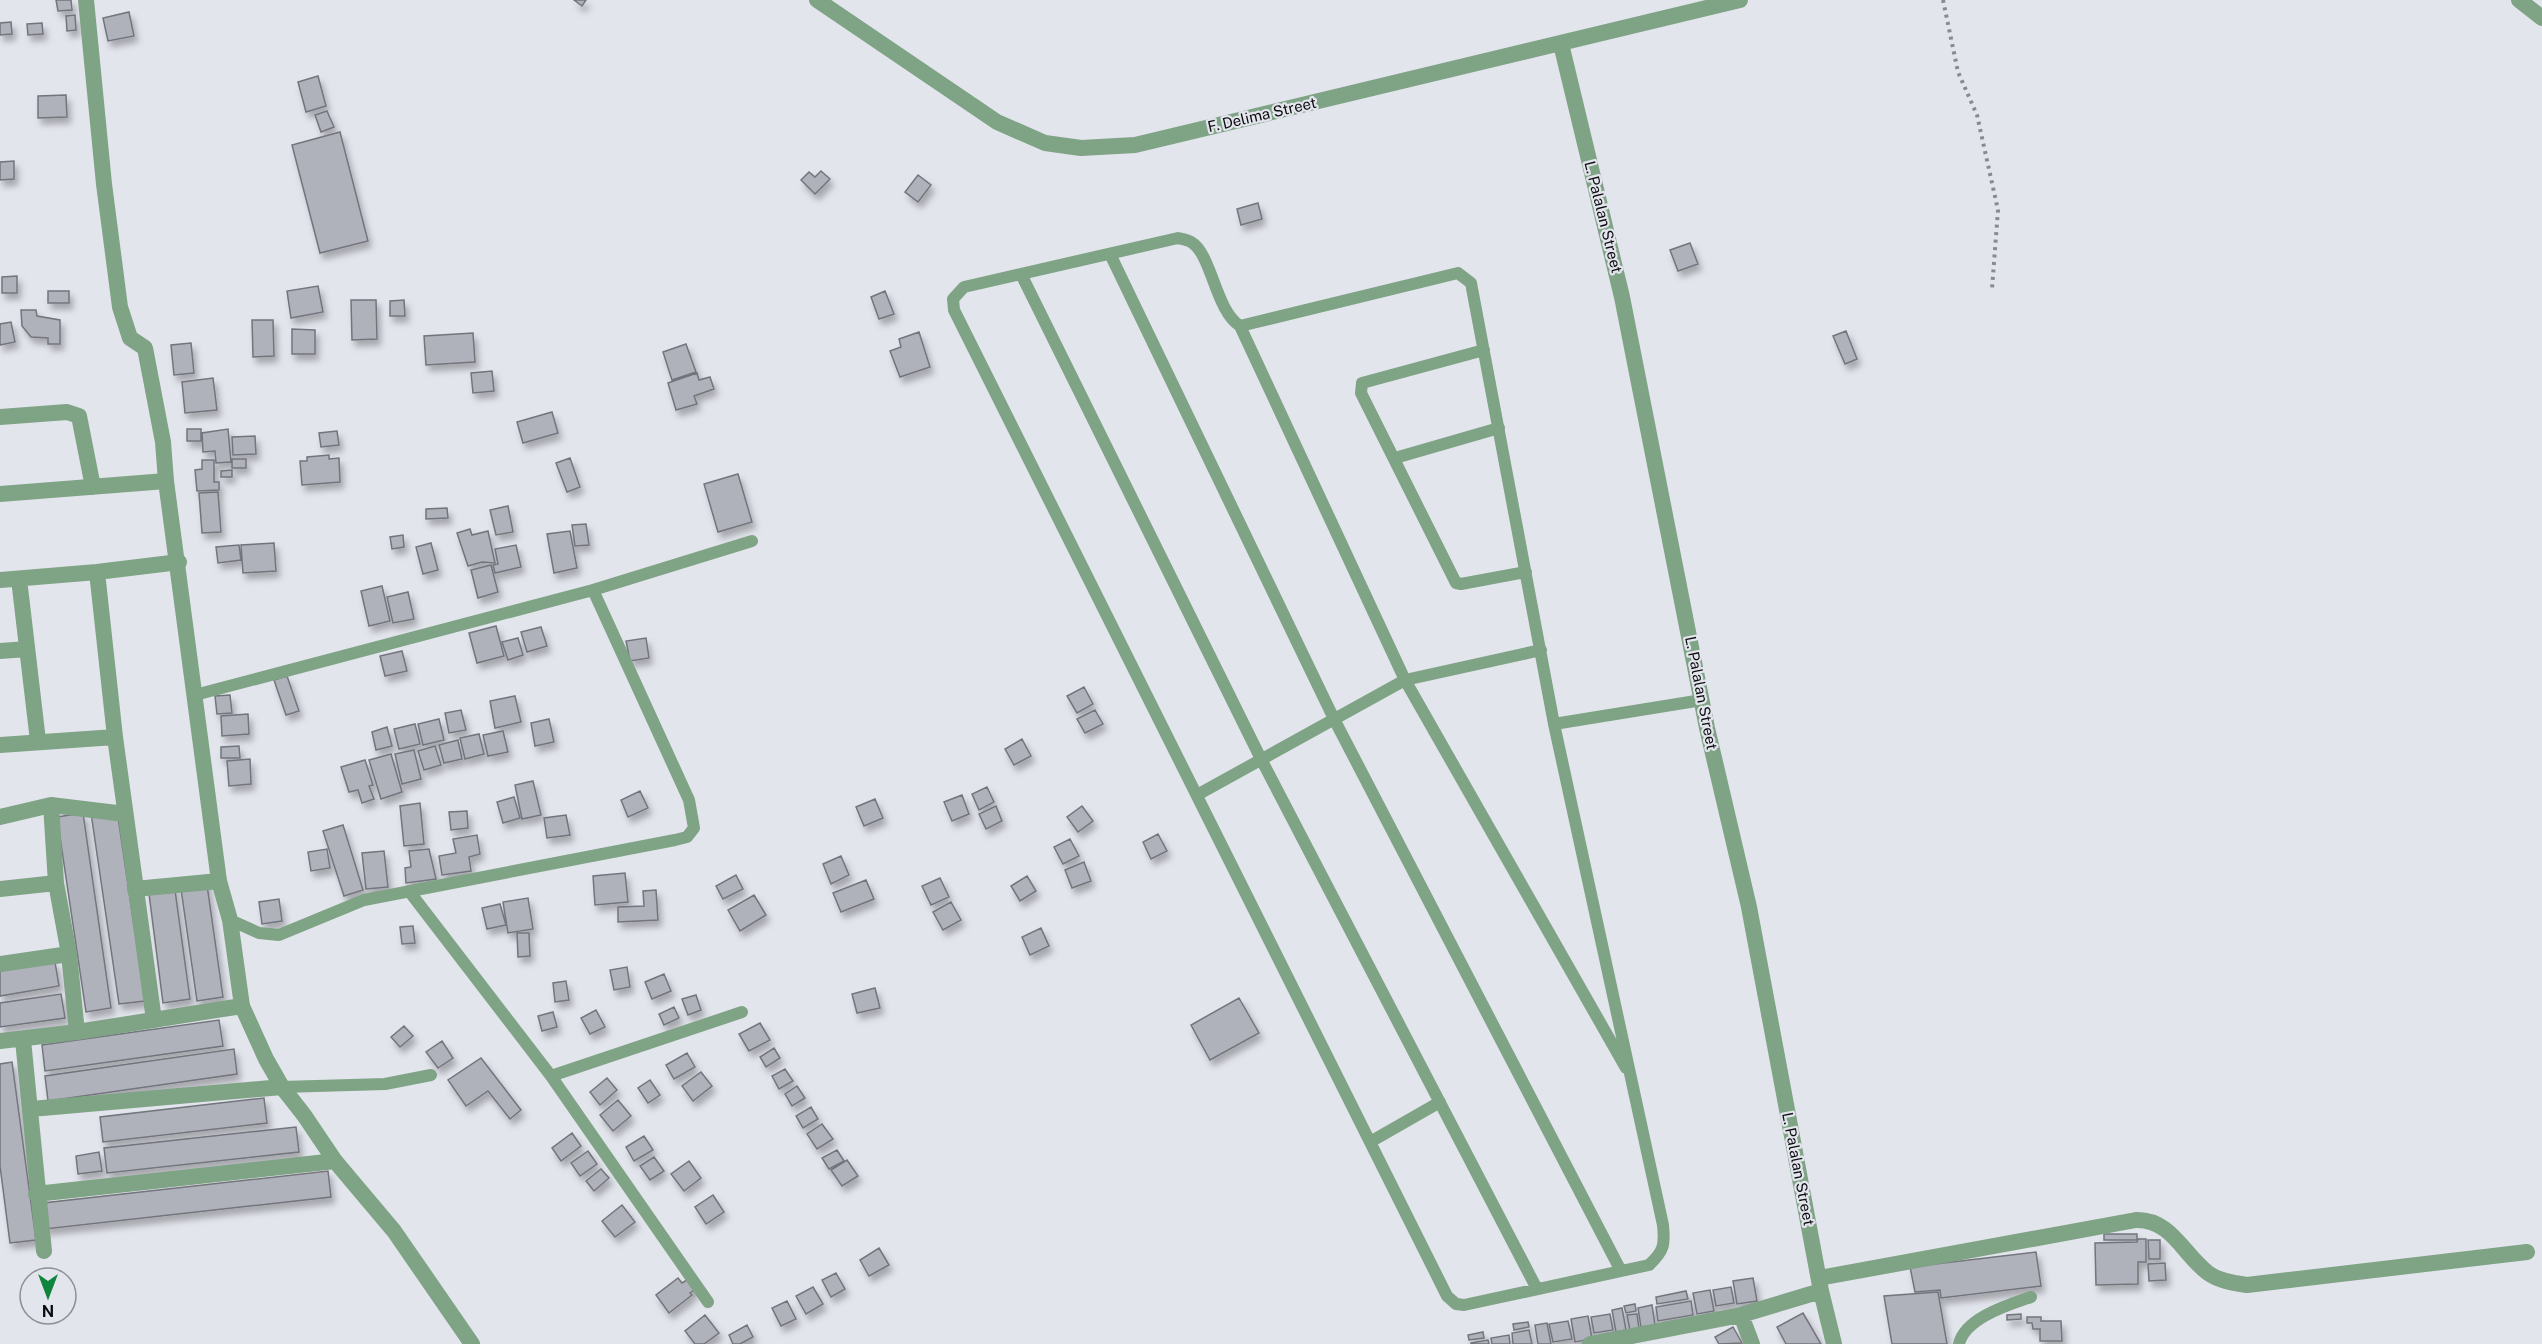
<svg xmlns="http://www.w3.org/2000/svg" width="2542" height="1344" font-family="'Public Sans',sans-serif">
  <defs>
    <filter id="shadow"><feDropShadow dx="3.5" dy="6" stdDeviation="3" flood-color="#0004"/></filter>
  </defs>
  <rect width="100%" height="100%" fill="#e3e5ed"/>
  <!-- building -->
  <path fill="#afb2ba" stroke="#73757d" stroke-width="1.5" filter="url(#shadow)" d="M56,0h15l1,10 -14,1z
    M574,0h12l-4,6z
    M129,12l5,24 -26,5 -5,-23z
    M75,15l1,15 -9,1 -1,-15z
    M11,22l1,12 -12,1v-12z
    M42,23l1,11 -15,1 -1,-11z
    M318,76l8,30 -20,6 -8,-30z
    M66,95l1,22 -29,1v-22z
    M327,111l7,16 -13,5 -6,-17z
    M340,132l28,109 -48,12 -28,-108z
    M14,161v18l-14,1v-18z
    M821,171l9,8 -15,15 -14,-14 8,-8 6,5z
    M918,175l13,10 -13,17 -13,-10z
    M1258,203l4,16 -21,6 -4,-16z
    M1690,243l8,21 -20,7 -8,-21z
    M17,276v17h-15v-16z
    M318,286l5,26 -32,6 -4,-27z
    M48,291h21v12h-21z
    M885,291l9,23 -15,5 -8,-22z
    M351,300h25l1,39 -25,1z
    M404,300l1,16h-15v-15z
    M21,310h15l1,6 23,4v24h-12v-6l-17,-1 -9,-11z
    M252,320h21l1,36 -21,1z
    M11,322l4,20 -15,3v-21z
    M292,329l23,1v24h-23z
    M1846,331l11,28 -12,5 -12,-28z
    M919,332l11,35 -30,10 -10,-26 11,-4 -2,-8z
    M473,333l2,29 -49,3 -2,-29z
    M191,343l3,30 -20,2 -3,-30z
    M686,344l10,28 -24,8 -9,-28z
    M492,371l2,20 -21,2 -2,-20z
    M697,373l2,7 11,-3 4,12 -20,7 3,8 -21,6 -8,-27z
    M213,378l4,32 -32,3 -3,-31z
    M552,412l6,21 -35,10 -6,-21z
    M187,429h14v12h-14z
    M228,429l3,33 -15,1 -1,-12 -12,1 -1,-19z
    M337,431l2,14 -18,2 -2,-14z
    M255,436l1,18 -23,1 -1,-18z
    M329,455v4l10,-1 1,24 -38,3 -2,-24h7v-4z
    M570,458l10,29 -13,5 -11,-29z
    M232,459h14v9h-14z
    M202,460h12v22h5v8l-22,1 -2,-21 7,-1z
    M232,470v7h-11v-6z
    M738,474l14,48 -34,10 -14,-48z
    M218,492l3,40 -19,1 -3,-40z
    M508,506l5,26 -17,3 -6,-25z
    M447,508l1,10 -22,1v-10z
    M586,524l3,21 -14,1 -3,-21z
    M470,529l2,6 16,-4 7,32 -13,-1 -14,4 -11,-33z
    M570,531l7,37 -23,5 -7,-39z
    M403,535l1,12 -12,2 -2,-12z
    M274,543l2,28 -33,2 -2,-28z
    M431,543l7,27 -15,4 -7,-27z
    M239,545l2,15 -23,3 -2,-16z
    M516,545l5,22 -26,6 -2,-8 5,-1 -3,-15z
    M491,565l7,27 -20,6 -7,-28z
    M382,586l8,35 -21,5 -8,-35z
    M408,592l6,27 -21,4 -6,-26z
    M496,626l8,30 -27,7 -8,-30z
    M541,627l6,19 -20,6 -6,-20z
    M518,638l5,17 -15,5 -6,-18z
    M646,638l3,20 -19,3 -4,-20z
    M402,651l5,20 -22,5 -5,-20z
    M287,676l12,35 -13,4 -12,-35z
    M1084,687l9,17 -16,9 -10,-17z
    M230,695l2,18 -15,1 -2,-18z
    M515,696l6,26 -26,6 -5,-27z
    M461,710l5,20 -17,3 -4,-20z
    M1095,710l8,14 -18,9 -8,-14z
    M248,714l1,20 -27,2 -1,-20z
    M439,719l5,21 -21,5 -5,-21z
    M549,719l5,23 -19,4 -4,-23z
    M415,724l5,20 -21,5 -5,-20z
    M387,727l5,19 -16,4 -4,-18z
    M503,731l5,21 -20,4 -5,-21z
    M479,734l5,20 -19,5 -5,-21z
    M1022,739l9,17 -17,9 -9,-16z
    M458,740l4,19 -18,4 -5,-18z
    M239,746l1,12h-19v-11z
    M435,746l6,19 -17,5 -6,-19z
    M414,750l7,29 -19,5 -7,-30z
    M391,754l11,38 -21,7 -12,-39z
    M250,759l1,25 -22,2 -2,-25z
    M365,760l8,25 -4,1 5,13 -12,4 -4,-13 -9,2 -8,-25z
    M533,781l8,34 -19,4 -7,-34z
    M987,787l7,15 -15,8 -7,-16z
    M640,791l8,17 -20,9 -7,-17z
    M962,795l7,19 -17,7 -8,-19z
    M514,797l6,21 -17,5 -6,-21z
    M875,799l8,19 -19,8 -8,-19z
    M420,803l4,41 -20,2 -4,-40z
    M996,806l6,15 -16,8 -7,-15z
    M1082,806l11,15 -15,11 -11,-15z
    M117,810l28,191 -26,3 -28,-191z
    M467,811l1,17 -17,2 -2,-18z
    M83,813l28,195 -25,4 -29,-195z
    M566,815l4,20 -23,3 -3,-20z
    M343,825l20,65 -19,6 -21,-65z
    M1158,834l9,17 -16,8 -8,-17z
    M477,835l3,19 -11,3 2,14 -29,4 -3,-19 17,-3 -3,-14z
    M1070,839l9,17 -16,8 -9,-17z
    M327,849l3,19 -19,3 -3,-19z
    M429,849l7,30 -30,4 -1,-15 6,-1 -2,-16z
    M384,851l4,36 -22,2 -4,-36z
    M841,856l8,19 -18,9 -8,-20z
    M1084,862l7,19 -19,7 -7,-18z
    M625,873l3,29 -33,3 -2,-29z
    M736,875l7,14 -20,10 -7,-13z
    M1027,876l9,15 -16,10 -9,-15z
    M206,878l17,119 -26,4 -17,-119z
    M940,878l9,19 -18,8 -9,-19z
    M866,880l8,19 -33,13 -8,-19z
    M174,883l16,116 -27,4 -15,-117z
    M656,890l2,30 -40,2v-15l26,-1 -1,-15z
    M754,895l12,20 -26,16 -12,-21z
    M528,898l5,31 -25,4 -5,-31z
    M279,899l3,22 -20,3 -3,-22z
    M951,902l10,18 -18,10 -10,-18z
    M500,904l6,21 -19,4 -5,-21z
    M413,926l2,17 -13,1 -2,-17z
    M1041,928l8,18 -19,9 -8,-18z
    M517,933h12l1,23 -12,1z
    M55,962l4,24 -59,10v-25z
    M627,967l3,20 -16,3 -4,-20z
    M664,974l7,17 -19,8 -7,-17z
    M566,981l3,19 -14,2 -2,-19z
    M875,988l5,20 -23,5 -5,-19z
    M61,994l4,24 -65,9v-24z
    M696,995l5,15 -13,5 -6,-16z
    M1239,998l20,35 -49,27 -19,-35z
    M674,1007l5,11 -15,7 -5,-11z
    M596,1010l9,17 -15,7 -9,-16z
    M553,1012l4,15 -15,4 -4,-15z
    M219,1020l4,26 -178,25 -3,-26z
    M760,1023l10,17 -21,11 -10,-17z
    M404,1026l9,10 -13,11 -9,-10z
    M442,1041l11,17 -15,10 -12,-16z
    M774,1048l6,10 -14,9 -6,-10z
    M234,1049l3,25 -189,27 -3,-25z
    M687,1053l8,14 -21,12 -8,-14z
    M481,1058l40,52 -11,9 -22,-28 -22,15 -18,-26z
    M12,1062l24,178 -26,3 -10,-77v-102z
    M785,1069l8,12 -14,8 -7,-13z
    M701,1072l11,14 -19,15 -11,-15z
    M607,1078l10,12 -17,15 -10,-13z
    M650,1080l10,15 -12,8 -10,-15z
    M797,1086l8,12 -13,8 -7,-12z
    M264,1098l3,25 -164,19 -3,-25z
    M618,1100l13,16 -18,15 -13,-16z
    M811,1107l7,12 -15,9 -7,-12z
    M822,1124l11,15 -16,10 -10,-15z
    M296,1127l3,25 -192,21 -3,-25z
    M572,1133l9,13 -20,15 -9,-13z
    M644,1136l9,14 -19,11 -8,-14z
    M837,1150l7,11 -15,8 -7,-11z
    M588,1151l9,13 -17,12 -9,-13z
    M99,1152l3,19 -24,3 -2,-18z
    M654,1157l10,14 -14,9 -10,-14z
    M847,1160l11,16 -16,10 -11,-16z
    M689,1161l12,17 -17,13 -13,-17z
    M601,1169l8,9 -15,13 -8,-10z
    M328,1171l3,26 -286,32 -2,-26z
    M713,1195l11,17 -18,12 -11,-17z
    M622,1205l13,17 -20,15 -13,-16z
    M2104,1234h33v6h-33z
    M2138,1239h8v23h-8v22l-42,1 -1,-42 42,-1z
    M2148,1240h12v19h-11z
    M879,1248l10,17 -20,11 -9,-16z
    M2036,1252l5,34 -100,12 -1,-8 -25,2 -5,-25z
    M2165,1263l1,17 -17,1 -1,-17z
    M836,1273l9,16 -14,8 -9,-17z
    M678,1278l4,5 8,-5 7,10 -7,5 2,2 -23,18 -13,-18z
    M1753,1278l4,23 -20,3 -4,-23z
    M813,1287l10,17 -17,10 -10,-18z
    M1731,1287l3,16 -18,3 -3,-16z
    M1710,1290l4,21 -17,3 -4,-21z
    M1686,1291l2,8 -31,5 -1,-7z
    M1938,1292l9,52h-55l-8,-48z
    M787,1301l9,18 -15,7 -9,-18z
    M1691,1301l2,14 -35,6 -2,-14z
    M1635,1304l1,7 -10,2 -2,-7z
    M1652,1305l3,20 -14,2 -3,-19z
    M1622,1308l4,22 -10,2 -4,-22z
    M1803,1313l18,31h-35l-9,-17z
    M1610,1314l3,16 -19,3 -3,-16z
    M1637,1314l2,15 -9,2 -3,-16z
    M2021,1314v5l-14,1v-5z
    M705,1315l14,18 -15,11h-9l-10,-13z
    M1588,1316l4,23 -17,3 -4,-23z
    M2027,1317h14v4h20l1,20h-22v-12h-7l-1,-6h-5z
    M1568,1321l4,18 -19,3 -4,-18z
    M1528,1322l1,5 -15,3 -1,-6z
    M1547,1323l4,21h-13l-3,-19z
    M747,1325l6,12 -13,7h-7l-4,-9z
    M1733,1327l9,16 -23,1 -4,-7z
    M1529,1330l3,14h-19l-1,-11z
    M1483,1332l1,6 -15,2 -1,-5z
    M1509,1335l1,9h-18l-1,-6z
    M1488,1340l1,4h-18v-1z"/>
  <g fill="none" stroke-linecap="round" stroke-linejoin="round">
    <!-- path -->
    <path stroke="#898a90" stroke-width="4" stroke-dasharray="3 4.5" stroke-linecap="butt" d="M1943,0l15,72 19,43 21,95 -6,79"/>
    <!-- service -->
    <path stroke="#7fa385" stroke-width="12" d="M1178,238c4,1 10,2 13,4 21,12 24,68 49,84l218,-53 13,10 83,441 109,501c2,20 1,26 -14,40l-185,40 -8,-1 -9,-8 -493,-986 -1,-11 11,-12z
      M1110,254l224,465 287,552
      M1021,274l240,485 276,530
      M1240,326l165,354 221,388
      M1484,350l-122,33 -1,10 95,190 5,1 65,-12
      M1395,458l104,-30
      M593,590l159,-49
      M195,695l398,-105 96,210 5,28 -7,9 -12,3 -311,60 -85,35 -20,-2 -29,-13
      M1554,724l148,-24
      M1197,795l208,-115 136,-30
      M409,891l142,185 157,226
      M551,1076l191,-64
      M282,1087l103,-3 46,-9
      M1370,1142l70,-40
      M1959,1344c6,-26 49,-39 72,-47"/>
    <!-- minor -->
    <path stroke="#7fa385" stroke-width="16" d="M1561,44l61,253 85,431 42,179 72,384 13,53
      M0,417l67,-5 12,4 14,71
      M0,494l166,-13
      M97,572l18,165 39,283
      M19,579l19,162
      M0,580l97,-8 82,-10
      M0,651l27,-2
      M0,745l115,-8
      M51,805l5,78 13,71 8,78
      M0,817l51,-12 74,9
      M0,889l56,-6
      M135,889l84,-8
      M0,964l69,-10
      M23,1040l21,211
      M0,1041l77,-9 165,-26
      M31,1109l251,-22
      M36,1194l299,-33
      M1819,1278l317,-58c35,-1 47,34 72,53 11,8 26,10 39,12l280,-33
      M1741,1315l11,29
      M1590,1344l151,-29 80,-24"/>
    <!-- tertiary -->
    <path stroke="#7fa385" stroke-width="16" d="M86,0l18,184 16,123 10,31 15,10 18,94 3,39 53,400 11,39 12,86 24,53 16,28 22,28 31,46 59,70 78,113
      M817,0l180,122 48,21 36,5 54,-3 605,-145
      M2519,0l23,18"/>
  </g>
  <g text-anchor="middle" stroke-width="4.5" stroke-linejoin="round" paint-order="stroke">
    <!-- street labels -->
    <g font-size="15" fill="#0d0d10" stroke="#e3e5ed">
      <text transform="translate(1262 115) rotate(-13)" y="5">F. Delima Street</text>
      <text transform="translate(1603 217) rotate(76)" y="5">L. Palalan Street</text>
      <text transform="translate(1701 693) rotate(79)" y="5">L. Palalan Street</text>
      <text transform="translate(1798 1169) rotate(79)" y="5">L. Palalan Street</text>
    </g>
  </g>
  <!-- north arrow -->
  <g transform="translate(48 1296) rotate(180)"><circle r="28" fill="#e3e5ed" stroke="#8d8f95" stroke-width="1.5"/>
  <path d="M0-4.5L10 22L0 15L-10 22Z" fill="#11853d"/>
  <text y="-9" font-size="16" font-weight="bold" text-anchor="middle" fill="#0d0d10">N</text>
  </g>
</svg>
